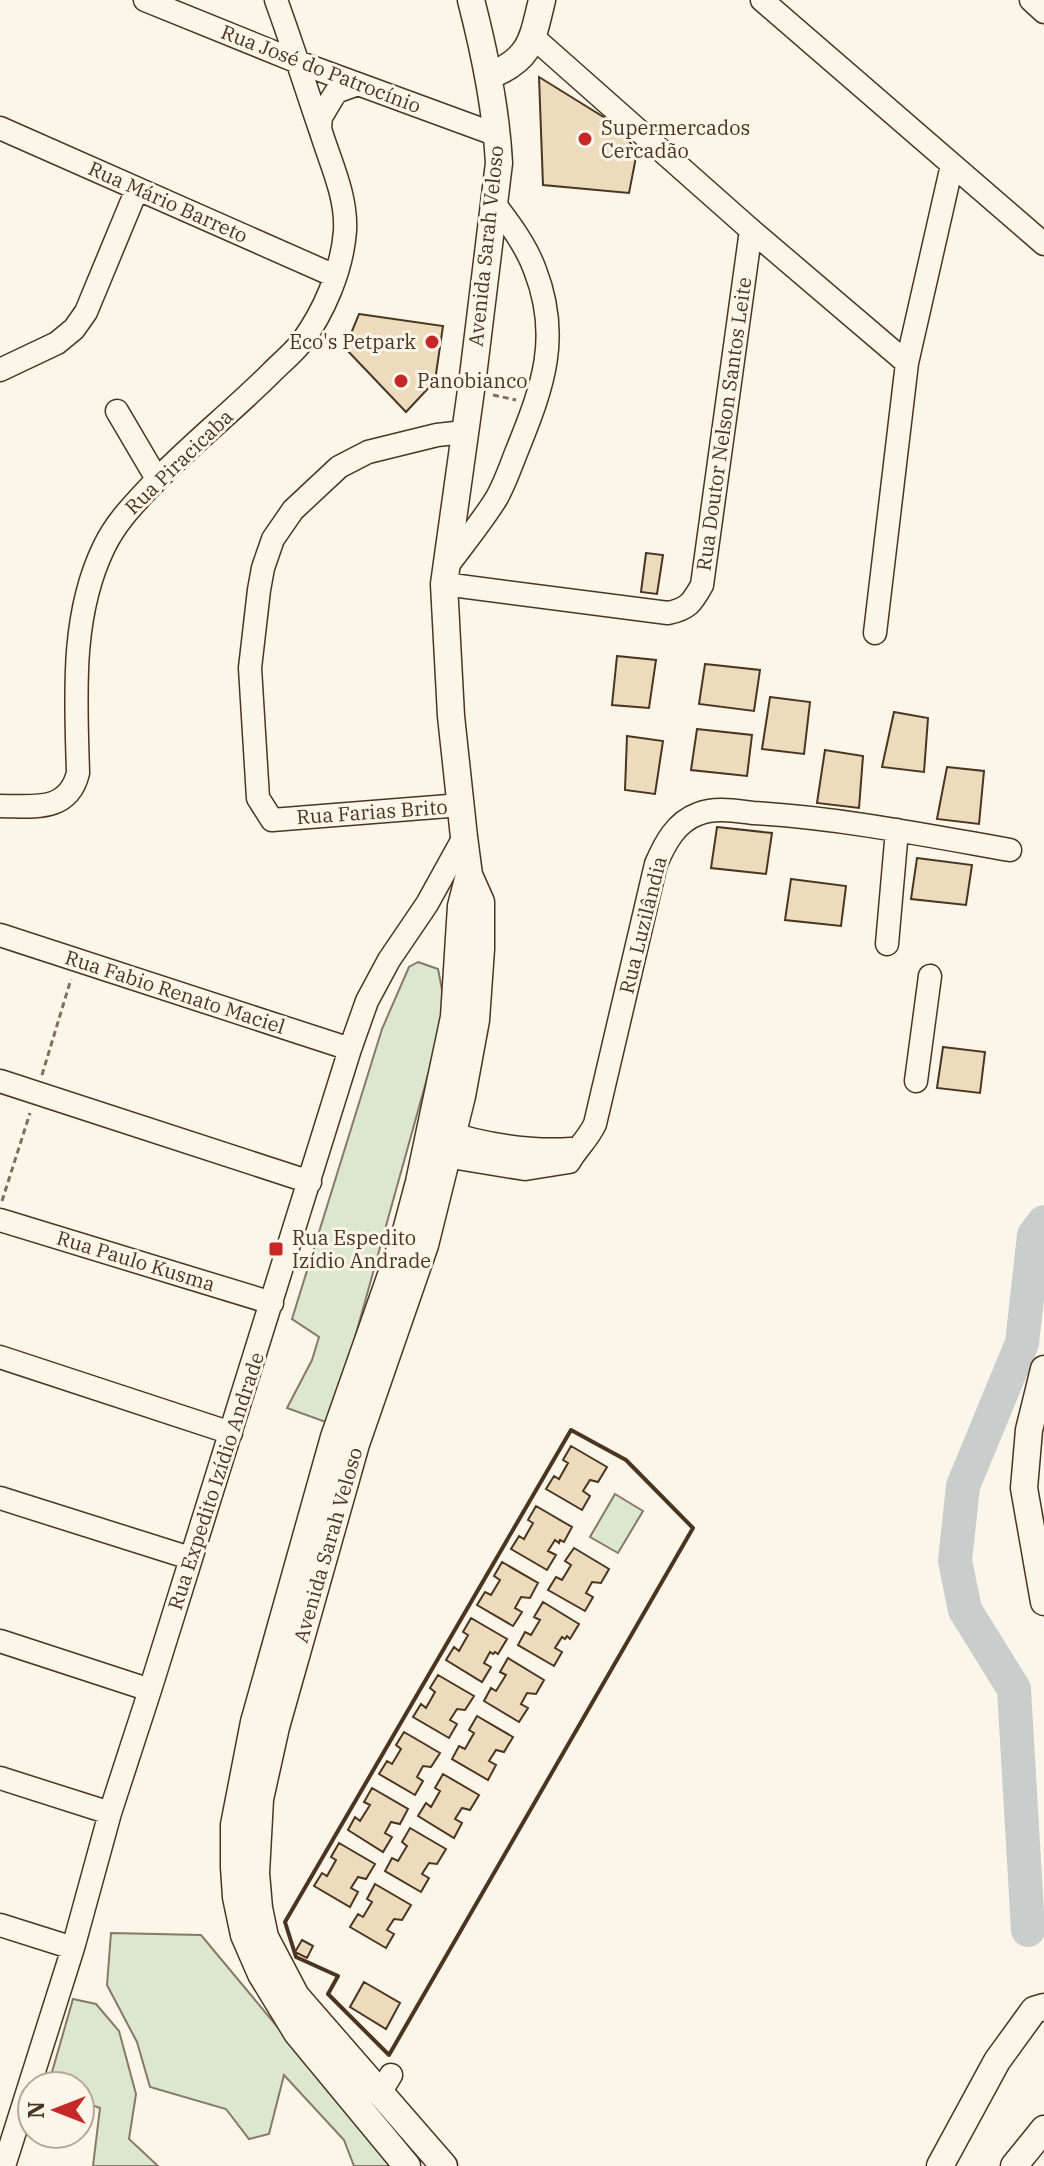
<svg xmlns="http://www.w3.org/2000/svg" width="1044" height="2166" font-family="'IBM Plex Serif',serif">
  <rect width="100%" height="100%" fill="#fbf6e9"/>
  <!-- green -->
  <path fill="#dce7d0" stroke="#887966" stroke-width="2" d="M418,962l20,7 8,41 -115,414 -44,-16 25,-48 7,-23 -27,-18 90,-290 27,-62z
    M615,1494l28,17 -25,42 -28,-16z
    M111,1933l90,2 192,231h-39l-10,-26 -60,-65 -15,59 -20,5 -23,-30 -76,-22 -13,-45 -30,-57z
    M73,1999l23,5 23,27 17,63 -7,45 29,27h-65l7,-58 -20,-7v-15h-32z"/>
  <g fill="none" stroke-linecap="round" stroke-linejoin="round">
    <!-- river -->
    <path stroke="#c9cecd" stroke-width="34" d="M1028,1930l-14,-241 -49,-79 -10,-49 8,-75 59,-143 12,-108 10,-13"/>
  </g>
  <!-- building -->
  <path fill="#ecdcbc" stroke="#4a3520" stroke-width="2" d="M539,77l79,49 19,26 -8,41 -86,-8z
    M359,314l84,12 -8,55 -29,31 -61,-64z
    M646,553l17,2 -6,39 -16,-2z
    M617,656l39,4 -7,48 -37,-3z
    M705,664l55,6 -6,41 -55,-7z
    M770,697l40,5 -6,52 -42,-5z
    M894,712l34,6 -4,54 -42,-5z
    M697,729l55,6 -5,41 -56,-6z
    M627,736l36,5 -8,53 -30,-4z
    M825,750l38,6 -4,52 -42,-5z
    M947,767l37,4 -5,53 -42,-5z
    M717,827l55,6 -6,41 -55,-6z
    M917,858l55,7 -6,40 -55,-6z
    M791,879l55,7 -5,40 -56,-6z
    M943,1047l42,5 -5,41 -43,-5z
    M571,1446l36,21 -9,15 -8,-2 -7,11 7,5 -8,14 -36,-21 8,-13 5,3 9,-16 -5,-3z
    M536,1506l36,21 -8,15 -4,-2 -1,3 -4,-3 -7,11 8,4 -9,15 -36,-21 8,-13 5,3 9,-16 -5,-3z
    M574,1548l35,21 -8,14 -9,-1 -6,11 7,4 -8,14 -37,-21 8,-13 6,3 9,-15 -6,-4z
    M502,1562l36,21 -8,15 -9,-1 -6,11 7,4 -9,14 -36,-21 8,-13 6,3 9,-15 -6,-4z
    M543,1602l36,22 -9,15 -3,-3 -2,3 -3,-2 -7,11 7,4 -8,14 -36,-21 7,-13 6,3 9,-15 -6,-3z
    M471,1618l36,21 -9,15 -3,-2 -2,2 -3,-2 -6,11 7,4 -9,15 -36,-22 8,-13 5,4 9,-16 -5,-3z
    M508,1658l36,22 -8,14 -9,-1 -6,11 7,4 -9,14 -35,-21 7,-13 5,3 10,-16 -6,-3z
    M438,1675l36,21 -9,14 -8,-1 -7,11 7,4 -8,14 -36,-21 8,-13 5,4 9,-16 -5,-4z
    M477,1716l36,21 -9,15 -8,-2 -7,11 7,4 -8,15 -36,-21 7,-13 6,3 9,-16 -5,-3z
    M404,1732l36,21 -9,14 -8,-1 -6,11 6,4 -8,14 -36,-21 8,-13 5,3 9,-15 -5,-4z
    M443,1774l36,21 -9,15 -8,-2 -7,11 7,4 -8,15 -36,-22 8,-13 5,4 9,-16 -5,-3z
    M372,1788l36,21 -8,15 -9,-2 -6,11 7,4 -9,15 -35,-22 7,-13 5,4 10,-16 -6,-3z
    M410,1828l36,21 -9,15 -8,-1 -7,11 7,4 -8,14 -36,-21 7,-13 6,3 9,-15 -5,-4z
    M339,1843l36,21 -9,15 -8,-2 -7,11 7,4 -8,15 -36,-21 8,-13 5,3 9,-16 -5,-3z
    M375,1884l36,21 -9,15 -8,-1 -7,11 7,4 -8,14 -36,-21 8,-13 5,3 9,-15 -5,-3z
    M302,1940l11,6 -6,12 -12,-6z
    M364,1982l36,21 -14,26 -36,-22z"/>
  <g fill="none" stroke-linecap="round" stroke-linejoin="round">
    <!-- minor casing -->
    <g stroke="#4a3520" stroke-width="25">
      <path id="minor" d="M145,0l153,62 199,73
        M762,0l282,244
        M1031,0l13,12
        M533,37l218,193 156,133
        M0,128l335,148
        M320,129l1,-12 15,-25 22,-8
        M0,370l57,-27 17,-14 12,-17 51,-123
        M117,411l40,68
        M445,569c17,-23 36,-46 51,-70 9,-15 15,-34 22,-51 25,-62 43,-111 17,-178 -9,-25 -26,-47 -42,-68
        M444,584l224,29c20,-4 24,-10 34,-28l49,-355
        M875,633l32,-270 45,-198
        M461,805l-189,15 -14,-22 -8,-130 9,-78 4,-22 10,-29 20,-29 46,-43 29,-15 69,-17 27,-3
        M0,806c33,0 68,7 78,-33 -2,-75 -8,-156 26,-226 11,-23 27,-40 44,-58 38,-41 83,-76 123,-116 10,-10 21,-19 30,-30 23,-31 41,-73 44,-112 2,-34 -14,-67 -24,-99 -15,-44 -29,-88 -45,-132
        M0,935l350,114
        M887,944l10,-114
        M0,1081l310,101
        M916,1081l14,-105
        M436,1129c45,15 88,23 135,20
        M433,1154l92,15 44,-7c8,-14 19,-23 26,-38l61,-260c9,-21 20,-42 42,-50 17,-7 38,-3 55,-1 87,5 172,22 257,37
        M0,1220l272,83
        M0,1357l231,76
        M0,1498l190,60
        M0,1641l150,49
        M0,1778l110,35
        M0,1925l73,23
        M380,2093l11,-18
        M4,2166l69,-218 37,-135 40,-123 200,-641 17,-48 22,-41 38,-56 37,-67"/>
    </g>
    <!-- major casing -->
    <g stroke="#4a3520" stroke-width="29">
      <path id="major" d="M489,76c42,-17 43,-35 53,-76
        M1044,1369l-15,61 -5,58 20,114
        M407,2166l-110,-133 -36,-59 -17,-39 -8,-38 -2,-30v-42l20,-103 80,-285 70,-199 15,-56 35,-165 7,-111 8,-31
        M444,2166l-148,-170 -31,-59 -6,-29 -3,-35 4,-74 16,-72 80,-283 69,-199 37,-149 14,-76 5,-71v-47l-12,-27 -5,-38 -13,-121 -7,-132 29,-208 26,-213c-3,-55 -14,-109 -28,-163
        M940,2166l57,-105 37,-51 10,-3
        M1014,2166l30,-37"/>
    </g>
    <!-- path -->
    <path stroke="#7f6f5c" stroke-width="3" stroke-dasharray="6 4" stroke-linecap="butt" d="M493,395l23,5
      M42,1075l29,-96
      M2,1201l28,-88"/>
    <!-- minor -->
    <use href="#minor" stroke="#fbf6e9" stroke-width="22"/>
    <!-- major -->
    <use href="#major" stroke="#fbf6e9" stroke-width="26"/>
    <!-- wall -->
    <path stroke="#4a3520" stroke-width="4" d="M571,1430l55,30 67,68 -304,527 -61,-61 10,-18 -42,-19 -11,-35z"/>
  </g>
  <!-- markers -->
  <g fill="#c62828" stroke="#fbf6e9" stroke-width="3">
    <circle cx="585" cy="139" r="8"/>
    <circle cx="432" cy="342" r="8"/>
    <circle cx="401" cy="381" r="8"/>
    <rect x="268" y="1241" width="16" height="16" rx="4"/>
  </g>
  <g text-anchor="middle" stroke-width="6" stroke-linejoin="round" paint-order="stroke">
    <!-- street labels -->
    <g font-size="20" fill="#4a3520" stroke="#fbf6e9">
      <text transform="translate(321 69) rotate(21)" y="7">Rua José do Patrocínio</text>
      <text transform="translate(168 202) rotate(24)" y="7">Rua Mário Barreto</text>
      <text transform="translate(486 246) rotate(-84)" y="7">Avenida Sarah Veloso</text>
      <text transform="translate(724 424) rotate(-82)" y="7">Rua Doutor Nelson Santos Leite</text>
      <text transform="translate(179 462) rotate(-44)" y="7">Rua Piracicaba</text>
      <text transform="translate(372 812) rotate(-4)" y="7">Rua Farias Brito</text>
      <text transform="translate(643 925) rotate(-76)" y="7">Rua Luzilândia</text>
      <text transform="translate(175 992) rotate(18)" y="7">Rua Fabio Renato Maciel</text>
      <text transform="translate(136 1261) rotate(17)" y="7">Rua Paulo Kusma</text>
      <text transform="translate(216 1481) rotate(-72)" y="7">Rua Expedito Izídio Andrade</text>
      <text transform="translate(328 1545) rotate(-74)" y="7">Avenida Sarah Veloso</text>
    </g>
    <!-- poi labels -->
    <g font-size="20" fill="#4a3520" stroke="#fbf6e9" text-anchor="start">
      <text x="601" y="135">Supermercados<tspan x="601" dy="23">Cercadão</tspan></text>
      <text x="416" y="349" text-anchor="end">Eco's Petpark</text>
      <text x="417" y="388">Panobianco</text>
      <text x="292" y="1245">Rua Espedito<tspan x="292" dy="23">Izídio Andrade</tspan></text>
    </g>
  </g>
  <!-- north arrow -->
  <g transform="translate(56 2110) rotate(270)"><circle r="38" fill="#fbf6e9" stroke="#b4a999" stroke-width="2"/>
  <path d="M0-6L14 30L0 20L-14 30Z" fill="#c62828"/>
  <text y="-12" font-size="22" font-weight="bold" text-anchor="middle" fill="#4a3520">N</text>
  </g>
</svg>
